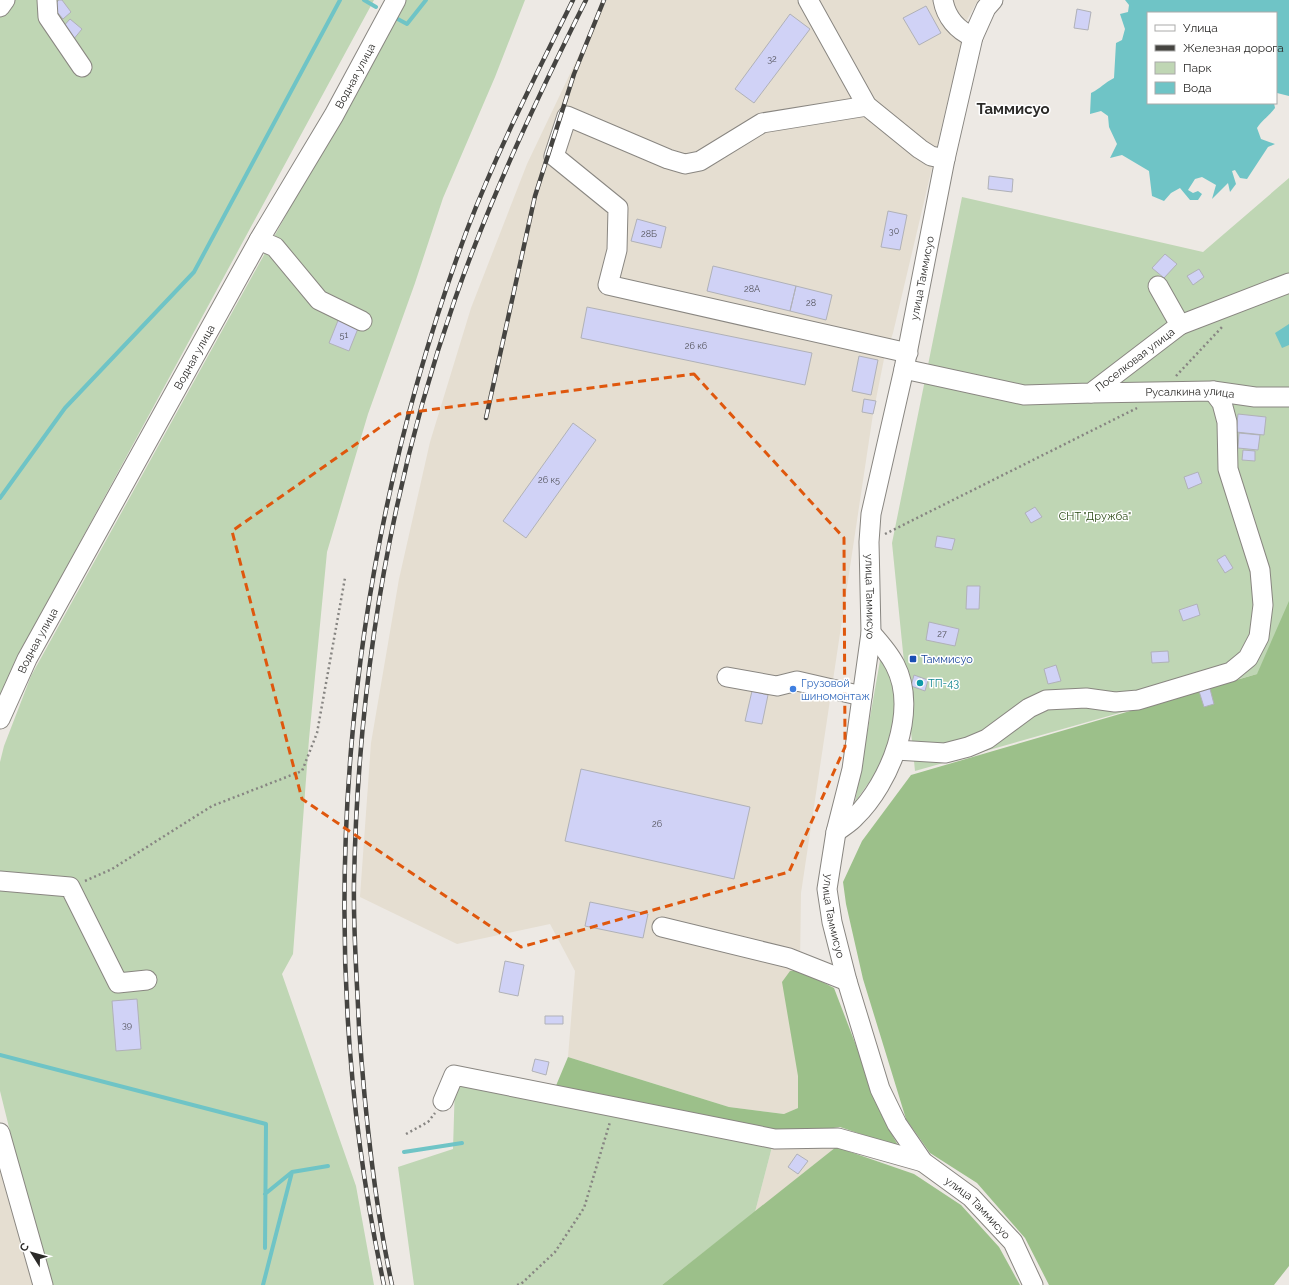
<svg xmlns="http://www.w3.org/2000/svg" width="1289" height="1285" font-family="Raleway,sans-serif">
  <rect width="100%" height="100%" fill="#ede9e4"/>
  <!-- built -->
  <path fill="#e5ded1" d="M607,0h371l-11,20 -74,313 -9,26 -11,55 -72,479 -3,215 -13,6 -56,-7 -161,-50 7,-86 -25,-47 -93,20 -97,-47 11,-154 28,-164 31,-137 41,-134 56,-144 62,-130z
    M772,1147h64l-81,65z
    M0,1151l38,134h-38z"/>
  <!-- green -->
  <path fill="#bfd6b4" d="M0,0h374l-359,662 -15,39z
    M405,0h120l-30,77 -52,121 -28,85 -47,131 -41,138 -18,187 -16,215 -11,20 74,212 18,99h-326l-48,-194v-329l4,-16 27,-70z
    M1289,178v487l-374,106 -23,-228 70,-346 241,55z
    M881,655l16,38 -5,35 -6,21 -11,25 -20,28z
    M455,1083l317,64 -17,65 -93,73h-248l-16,-118 55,-18z"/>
  <!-- forest -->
  <path fill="#9cc08a" d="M1289,601v665l-15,19h-225l-24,-47 -48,-55 -47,-30 -24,-34 -43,-140 -17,-75 -3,-22 19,-41 49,-66 346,-101z
    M799,970l35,18 53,138 12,21 -59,-20 -53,8 -232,-47 13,-31 161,50 55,7 14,-6v-32l-16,-94 8,-11z
    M836,1147l78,27 47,31 38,42 21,38h-358z"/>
  <!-- water -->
  <path fill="#6fc4c6" d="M1125,0h164v96l-12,-3 -1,1v-81h-128v90h126l1,5c-6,8 -13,12 -18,20l4,11 14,5 -7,3 -21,32 -7,-1 -5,-8 -3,1 4,13 -6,8 -2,-9 -16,16 4,-14 -14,-8 -7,2 -7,11 5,3 5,-2 4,3 -4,6h-8l-10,-12 -9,5 -7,8 -12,-5 -3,-25 -27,-16 -12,3 7,-14 -8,-17 -1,-11 -7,-5 -11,3 1,-21c10,-5 13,-10 23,-15l2,-35 6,-3 3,-11 -5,-15 8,-2 1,-7z
    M1289,324v21l-7,3 -7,-15z"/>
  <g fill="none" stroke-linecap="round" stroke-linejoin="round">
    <!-- stream -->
    <path stroke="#6fc4c6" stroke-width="4" d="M364,0l12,7
      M394,17l13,7 19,-24
      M0,498l65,-90 129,-136 146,-272
      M0,1055l266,69 -1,124
      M404,1152l58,-9
      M265,1194l27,-22
      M263,1285l29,-113 36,-6"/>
  </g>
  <!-- building -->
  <path fill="#d0d2f6" stroke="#b0b1b7" d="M59,0h3l9,12 -8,7 -11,-13z
    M926,6l15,27 -22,12 -16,-27z
    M1077,9l14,3 -3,18 -14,-2z
    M790,14l20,15 -56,74 -19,-14z
    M70,19l12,10 -9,11 -12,-11z
    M989,176l24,3 -1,13 -24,-3z
    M888,211l19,4 -7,35 -19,-3z
    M637,219l29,8 -5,21 -30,-7z
    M1165,254l12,10 -13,14 -12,-10z
    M713,266l83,20 -6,25 -83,-20z
    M1199,269l5,8 -11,8 -6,-9z
    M796,286l36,9 -6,25 -36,-9z
    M587,307l225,46 -7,32 -224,-47z
    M339,318l20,8 -10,25 -20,-8z
    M859,356l19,4 -7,35 -19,-4z
    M864,399l12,2 -3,13 -11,-2z
    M1238,414l28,3 -2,18 -28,-3z
    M573,423l23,17 -70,98 -23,-17z
    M1239,433l21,2 -2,15 -20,-2z
    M1243,450l12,1v10l-13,-1z
    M1198,472l4,11 -14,6 -4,-12z
    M1035,507l7,10 -11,6 -6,-10z
    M937,536l18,3 -3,11 -17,-3z
    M1225,555l8,13 -8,5 -8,-13z
    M967,586h13l-1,23h-13z
    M1197,604l3,11 -17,6 -4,-11z
    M929,622l30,7 -4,17 -29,-6z
    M1168,651l1,11 -17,1 -1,-11z
    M1056,665l5,16 -13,3 -4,-15z
    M914,675l14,5 -3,11 -14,-5z
    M1209,685l5,19 -10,3 -6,-19z
    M752,691l16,4 -6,29 -17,-3z
    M581,769l169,38 -16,72 -169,-38z
    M590,902l58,12 -5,24 -58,-12z
    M505,961l19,4 -6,31 -19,-4z
    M137,999l4,50 -25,2 -4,-50z
    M545,1016h18v8h-18z
    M535,1059l14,3 -3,13 -14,-4z
    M797,1154l11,7 -10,13 -10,-7z"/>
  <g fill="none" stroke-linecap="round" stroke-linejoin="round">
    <!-- minor casing -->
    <g stroke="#898681" stroke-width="21">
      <g id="minor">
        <path d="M47,0l1,17 34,50"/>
        <path d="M808,0l59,106 53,43 11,7 14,3"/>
        <path d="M943,0c3,17 14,30 30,37"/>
        <path id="s1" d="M993,0l-7,8 -13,29 -28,122 -41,210 -33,145 -2,28 2,91 -19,136 -16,63 -9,57 5,33 15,59 33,108 17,35 26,38 48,35 42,45 20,43"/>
        <path d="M0,7l5,-7"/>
        <path d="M867,106l-105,17 -62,38 -15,3 -17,-5 -101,-43 -13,40 64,52 -1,42 -9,35 300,68"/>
        <path d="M259,240l16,7 44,53 43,21"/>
        <path d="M1158,286l22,39"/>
        <path id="s2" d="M904,369l120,26 67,-2 89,-68 109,-42"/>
        <path id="s3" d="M1091,393l122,-2 42,6h34"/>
        <path d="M727,677l50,9 20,-5 65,15"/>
        <path id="s4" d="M0,719l27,-60 232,-419 75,-125 62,-115"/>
        <path d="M896,750l49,3 23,-6 19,-8 42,-31 17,-8 40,-2 29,4 23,-2 93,-28 17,-14 11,-21 4,-32 -3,-35 -32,-101 -1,-47 -5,-19 -9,-12"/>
        <path d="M836,832c6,-5 14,-9 19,-15 35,-34 64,-106 40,-152 -6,-12 -15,-22 -24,-32"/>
        <path d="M0,881l70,6 48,96 29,-3"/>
        <path d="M662,927l127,31 58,23"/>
        <path d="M443,1101l11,-26 321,64 63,-1 85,24"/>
        <path d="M0,1133l43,152"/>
      </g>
    </g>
    <!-- path -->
    <path stroke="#878582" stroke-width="2.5" stroke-dasharray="2 3" stroke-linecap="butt" d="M1176,376l47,-50
      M885,534l252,-126
      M85,881l27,-12 100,-63 90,-35 15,-38 28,-155
      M406,1134l22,-12 7,-9
      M517,1285l4,-1 34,-32 29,-44 26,-86"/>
    <!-- minor -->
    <use href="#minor" stroke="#fff" stroke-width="19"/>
    <!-- rail casing -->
    <g stroke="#454441" stroke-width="4.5">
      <path id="rail" d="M486,418l49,-222 39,-122 30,-74
        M384,1285c-75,-350 -41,-721 83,-1055 30,-79 69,-155 106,-230
        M392,1285c-18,-84 -27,-171 -33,-258 -2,-48 -6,-97 -5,-146 4,-198 36,-395 101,-582 36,-103 82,-201 131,-299"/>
    </g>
    <!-- rail -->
    <use href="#rail" stroke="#fff" stroke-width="3" stroke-dasharray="9" stroke-linecap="butt"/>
  </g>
  <!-- marked area -->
  <path fill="none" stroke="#df570d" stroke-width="3" stroke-dasharray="8 5" stroke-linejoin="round" d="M694,374l150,164 1,209 -56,125 -268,75 -219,-148 -70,-268 167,-117z"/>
  <!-- markers -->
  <rect fill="#1a4fb4" stroke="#fff" stroke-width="1.5" x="909" y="655" width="8" height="8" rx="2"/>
  <circle fill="#0f9aa8" stroke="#fff" stroke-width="1.5" cx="920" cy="683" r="4"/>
  <circle fill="#3f7fe0" stroke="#fff" stroke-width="1.5" cx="793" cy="689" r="4"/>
  <g text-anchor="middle" stroke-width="3" stroke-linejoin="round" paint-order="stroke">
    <!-- number labels -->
    <g font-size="9" fill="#54545c">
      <text x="772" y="62">32</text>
      <text x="894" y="234">30</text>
      <text x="649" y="237">28Б</text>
      <text x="752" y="292">28А</text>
      <text x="811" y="306">28</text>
      <text x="344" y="338">51</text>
      <text x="696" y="349">26 к6</text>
      <text x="549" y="483">26 к5</text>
      <text x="942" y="637">27</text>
      <text x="657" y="827">26</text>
      <text x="127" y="1028">39</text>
    </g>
    <!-- street labels -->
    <g font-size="11" fill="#2b2a28" stroke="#fff">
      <text dy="4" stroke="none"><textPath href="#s4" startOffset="735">Водная улица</textPath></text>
      <text transform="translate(922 278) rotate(-79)" y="4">улица Таммисуо</text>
      <text dy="4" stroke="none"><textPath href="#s4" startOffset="411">Водная улица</textPath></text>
      <text dy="4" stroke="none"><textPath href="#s2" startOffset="245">Поселковая улица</textPath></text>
      <text dy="4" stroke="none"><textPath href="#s3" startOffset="99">Русалкина улица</textPath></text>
      <text dy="4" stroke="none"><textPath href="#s1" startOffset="613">улица Таммисуо</textPath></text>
      <text dy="4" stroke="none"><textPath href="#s4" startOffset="87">Водная улица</textPath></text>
      <text dy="4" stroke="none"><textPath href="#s1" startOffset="937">улица Таммисуо</textPath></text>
      <text dy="4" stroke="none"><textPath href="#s1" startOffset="1273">улица Таммисуо</textPath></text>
    </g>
    <!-- park labels -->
    <g font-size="11" fill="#264710" stroke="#fff">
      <text x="1095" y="520">СНТ "Дружба"</text>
    </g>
    <!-- transit labels -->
    <g font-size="11" fill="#164399" stroke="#fff" text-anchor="start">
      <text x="921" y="663">Таммисуо</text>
    </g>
    <!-- shop labels -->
    <g font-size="11" fill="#366cbe" stroke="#fff" text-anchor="start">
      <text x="801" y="687">Грузовой<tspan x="801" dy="13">шиномонтаж</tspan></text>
    </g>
    <!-- culture labels -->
    <g font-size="11" fill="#0d838f" stroke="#fff" text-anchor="start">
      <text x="928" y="687">ТП-43</text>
    </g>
    <!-- district labels -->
    <g font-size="15" font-weight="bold" fill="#2b2a28" stroke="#fff">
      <text x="1013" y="114">Таммисуо</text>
    </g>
  </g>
  <!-- legend -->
  <rect x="1147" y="12" width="130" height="92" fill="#ffffff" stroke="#aaaaa9"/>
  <rect x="1155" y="25" width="20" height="6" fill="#ffffff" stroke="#aaaaa9"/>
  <text x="1183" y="32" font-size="12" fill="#2b2a28">Улица</text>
  <rect x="1155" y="45" width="20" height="6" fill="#454441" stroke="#aaaaa9"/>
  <text x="1183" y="52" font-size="12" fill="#2b2a28">Железная дорога</text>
  <rect x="1155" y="62" width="20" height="12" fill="#bfd6b4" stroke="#aaaaa9"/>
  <text x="1183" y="72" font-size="12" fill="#2b2a28">Парк</text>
  <rect x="1155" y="82" width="20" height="12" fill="#6fc4c6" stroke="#aaaaa9"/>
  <text x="1183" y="92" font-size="12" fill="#2b2a28">Вода</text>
  <!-- north arrow -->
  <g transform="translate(32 1253) rotate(307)" stroke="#ffffff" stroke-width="3" paint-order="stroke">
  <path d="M0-3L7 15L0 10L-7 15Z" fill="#2b2a28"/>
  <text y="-6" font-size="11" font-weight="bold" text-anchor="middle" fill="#2b2a28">С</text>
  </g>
</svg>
